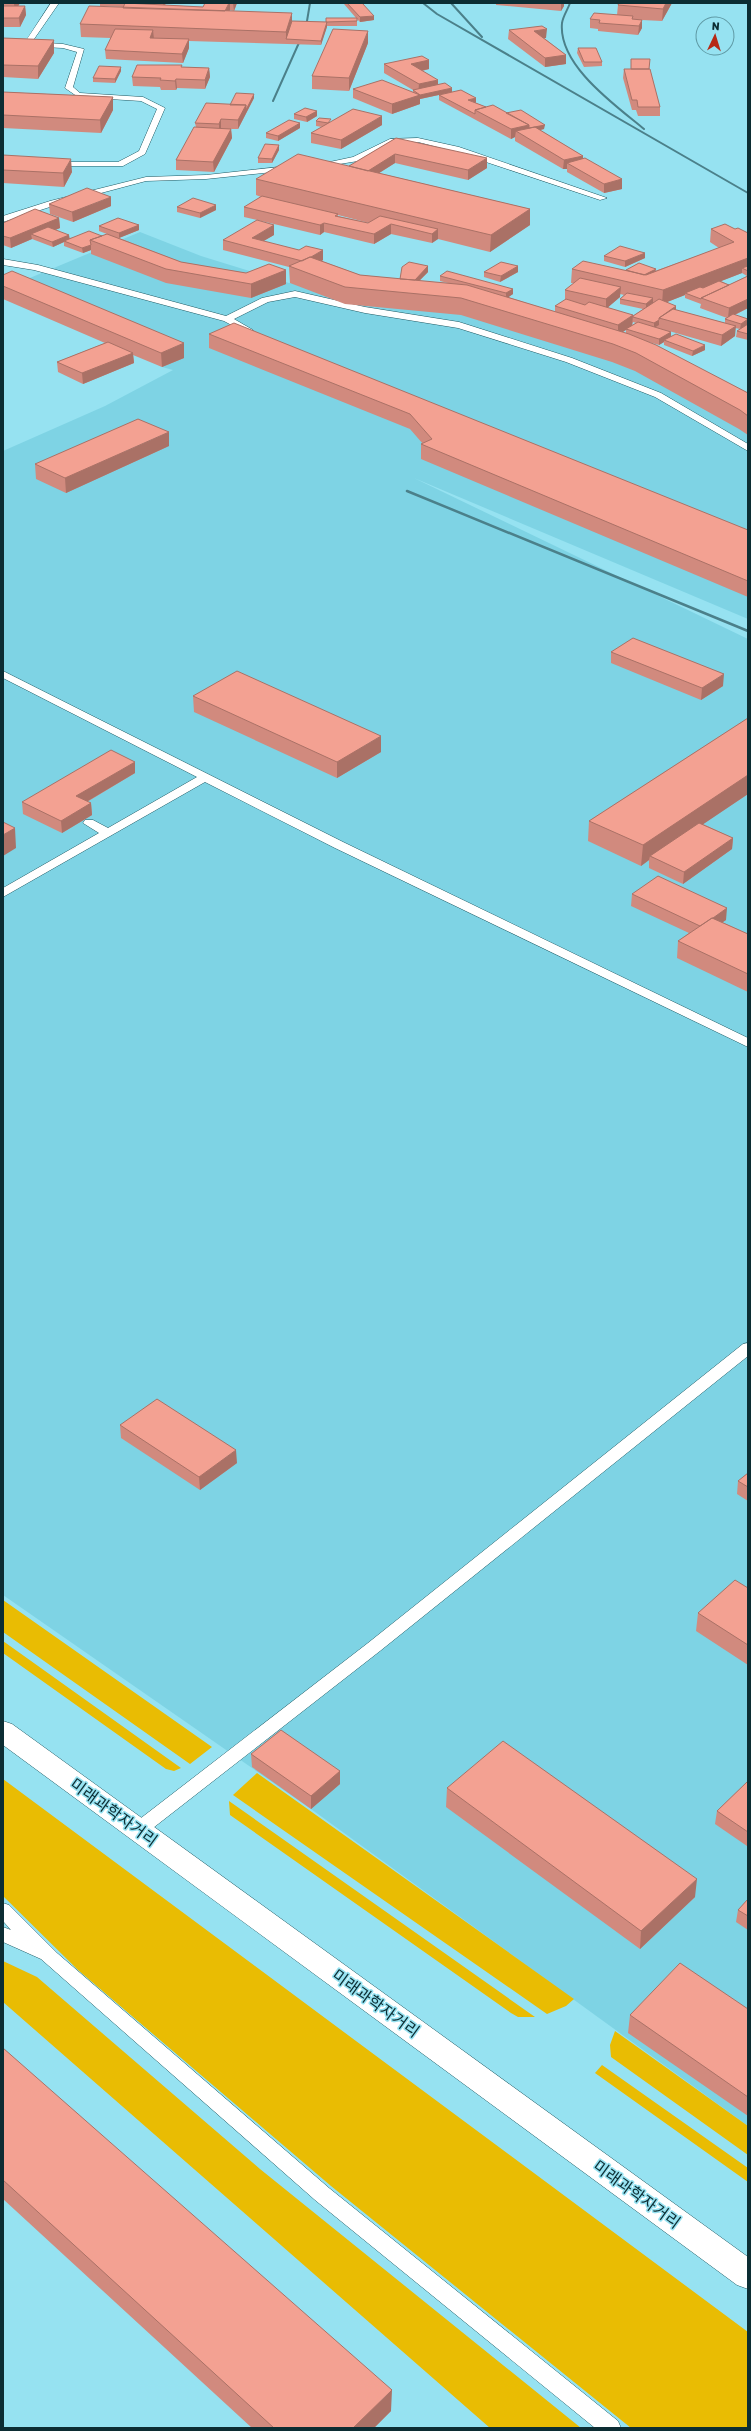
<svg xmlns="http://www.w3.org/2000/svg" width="751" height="2431" font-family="Rubik,'Noto Sans KR',sans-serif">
  <rect width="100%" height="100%" fill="#96e2f1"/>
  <!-- built -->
  <path fill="#7ed3e4" d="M140,232l61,24 88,27 22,-9 156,28 281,110v207l-334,-141 334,161v1487l-437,-317 -308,-214v-1144l102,-45 68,-36 -11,-3 -149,-82z"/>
  <!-- green -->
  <path fill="#e9bc03" d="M3,1600l209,147 -22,17 -187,-132z
    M3,1641l178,127 -7,3 -8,-2 -163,-116z
    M257,1773l317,226 -8,7 -19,8 -314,-219z
    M3,1779l745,553v96h-117l-300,-242 -253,-216 -75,-74z
    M229,1801l306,216h-17l-7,-4 -281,-198z
    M3,1961l34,16 223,192 321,259h-91l-487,-426z
    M615,2031l133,95v29l-137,-98 -1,-12z
    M602,2065l146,103v14l-153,-109z"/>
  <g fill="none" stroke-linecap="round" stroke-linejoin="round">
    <!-- lane casing -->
    <g stroke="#1f5a64" stroke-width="1">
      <path id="lane" d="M51,3h8l-27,39 31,2 21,5 -11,38 7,6 63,4 22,11 -20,46 -22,12h-70l-4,-2 4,-2h65l21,-11 18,-42 -16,-8 -63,-4 -13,-9 12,-36 -14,-4 -60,-3v-4l22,1z
        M418,138l41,9 148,51 -7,2 -147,-49 -35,-9 -24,1 -36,18 -43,7 -4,-2 42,-9 37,-18z
        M289,166l4,2 -1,2 -86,9 -60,2 -90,24 -53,17v-6l47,-15 96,-24 60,-2z
        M3,259l35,6 188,51 36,-18 33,-7 70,16 94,15 113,36 89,35 87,51v7l-93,-54 -89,-35 -108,-34 -93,-15 -70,-16 -27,5 -34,17 19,11v4l-3,1 -26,-14 -190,-51 -31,-5z
        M3,671l340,171 405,196v9l-413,-199 -130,-66 -202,115v-9l96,-55 -16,-10 2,-3h8l15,8 89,-51 -194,-99z
        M748,1343v13l-368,295 -236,184 -6,2 -6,-2 -3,-5 3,-5 236,-182 375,-299z
        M3,1903l6,2 48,48 272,235 289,233 3,7h-26l-280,-228 -274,-241 -38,-17v-15l8,3 -8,-9z"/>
    </g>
    <!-- primary casing -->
    <g stroke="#1f5a64" stroke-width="1">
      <path id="primary" d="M3,1721l9,3 736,533v32l-11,-4 -734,-540z"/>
    </g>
    <!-- lane -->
    <use href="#lane" fill="#fff" fill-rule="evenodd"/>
    <!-- primary -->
    <use href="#primary" fill="#fff" fill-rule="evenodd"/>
    <!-- rail-far1 -->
    <path stroke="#4b808a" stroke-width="2" d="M423,3l14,11 311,179
      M451,3l31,34
      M570,3c-2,6 -7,13 -8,20 -4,42 53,82 82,106
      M273,101l33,-74 4,-24"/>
    <!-- rail -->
    <path stroke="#4b808a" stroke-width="2.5" d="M407,491l341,140"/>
  </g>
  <!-- wall -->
  <path fill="#d18a7e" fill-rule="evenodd" d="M3,3h17l-2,3h7l1,9 -6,12h-17z
    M100,3h66l-1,2 38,2 2,-4h32l-3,8 -4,-1 -1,1 63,10 34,1v-4h30l-12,-14v-1h18l12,17 -14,2 -3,-3v7h-30l-6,19 -132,-4v7l-6,15 -77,-4 -1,-9 6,-12 -30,-1 -1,-13 43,-17 -23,-1z
    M496,3h68v3l-3,5 -65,-6z
    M619,3h53l-10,18 -20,-1v8l-4,7 -40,-4v-2l-8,-1v-9l27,-4 1,-10z
    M509,30l37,8h-2l22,17v9l-21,3 -37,-28z
    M3,38l51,2v13l-16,26 -35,-2z
    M368,43l-19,48 -37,-2v-13z
    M578,48l24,14v4l-18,1 -7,-14z
    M429,60v9l-7,2 16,14 38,18 10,4 20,6 38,16 -4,1 43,26v3l39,20v10l-18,4 -37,-21v-3h-4l-48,-28v-4l-4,2 -72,-39v-5l-19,4v5l-28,10 -39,-16v-9l60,3v-2l-29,-17v-9z
    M121,67v4l-6,12 -22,-1v-4z
    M182,67l27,1 1,9 -5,12 -28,-1 -1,2h-15l-1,-3 -27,-1 -1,-9z
    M624,69h25l11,38v9h-22l-2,-6h-4l-9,-32z
    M3,92l110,5v13l-12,23 -98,-5z
    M254,98l-16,31h-7l1,9 -18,34 -38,-2v-10l20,-33 -1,-4 35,-18z
    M317,111v5l-10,6 -13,-3v-5z
    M316,121l15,1 51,3 -41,24 -30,-6v-10l11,-6 -6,-1z
    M300,128l-22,13 -12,-3v-5z
    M396,138l91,30 -19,12 -73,-17 -16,10 151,36v16l-40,27 -52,-13 -6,4 -41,-9 -17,10 -50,-12 -4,3 -76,-18v-10l17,-10 -5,-2v-16l93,-13zM338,215l31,8h-1l-30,-7z
    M279,145v5l-7,13h-14v-5z
    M3,155l69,17 -8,15 -61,-4z
    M49,204l62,2 -38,16 -23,-8z
    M177,207l39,3 -16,8 -23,-6z
    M59,218l1,10 -5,2 14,5v3l33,-2 5,-2 -8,-3v-5l40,4 -20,8 62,24 65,11 40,-3v14l-35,14 -85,-15 -75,-29v-4l-8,3 -19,-7v-4l-11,5 -21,-8 -21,9 -8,-3v-22z
    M711,229h24l13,4v75l-13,7 13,4v21l-12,-3 1,-6 3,-2 -5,-1v8l-14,10 -52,-15 2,5 34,14 -13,6 -28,-11v-3l-5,3 -14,-4 103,52v42l-9,-6 -104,-58 -23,-9 -151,-47 -116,-11 -55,-21 -1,-16 -66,-17v-10l51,-5 -11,6 60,19 -1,1 38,14 40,4 28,-13v6l-9,9 29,2 -8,-2v-5l73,13v5l-5,3 47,15v-6l11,-6h-1v-10l9,-7h-3l1,-14 83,2 64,-23 -9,-6zM742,273l5,3 -18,9 -8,-4zM620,294l4,1 -4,4v5l23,5 -10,7 -26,-8 13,-11zM685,295v3l16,6 -1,4 27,10 -2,1v4l-49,-13 -9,-8zM633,322l3,1 -4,2zM626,330v3l-4,-1h1z
    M604,256l41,2 -20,9 -21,-6z
    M518,266v6l-18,10 -16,-5v-5z
    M3,275l181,83 -22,9 -29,-12 1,8 -51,21 -25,-12 -1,-10 48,-19 -102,-44z
    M209,334l539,196v67l-327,-138v-15h2l-13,-15 -201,-81z
    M169,446l-103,47 -30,-14 -1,-15z
    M611,652l112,34 -22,14 -90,-37z
    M193,696l188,56 -44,26 -143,-66z
    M748,718v76l-45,30 30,14 -1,11 -49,35 -34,-16v-8l-8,6 -53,-25 1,-20z
    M135,762v11l-48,29 4,1 1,12 -30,18 -39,-19 -1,-12z
    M632,894l94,26 -4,2 26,12v58l-71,-34 1,-17 11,-8 -58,-27z
    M120,1425l117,38 -37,27 -79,-52z
    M748,1473v28l-11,-7 1,-13z
    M748,1588v77l-52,-34 2,-18z
    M251,1754l89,17v13l-29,25 -59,-42z
    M748,1781v64l-1,1 -32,-22 2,-13z
    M447,1788l248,109 -55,52 -194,-142z
    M748,1899v31l-12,-8 2,-12z
    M748,2009v107l-120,-83 2,-18z
    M3,2048l388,363 -17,17h-122l-249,-229z"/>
  <!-- shaded-wall -->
  <path fill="#aa7166" d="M14,3h6l-5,9 -1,-8z
    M163,3h3l-3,6z
    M229,3h1v7l-6,13 -1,-8z
    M233,3h4l-3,8z
    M561,3h3v3l-3,5z
    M666,3h6l-10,18 1,-12z
    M25,6l1,9 -6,12 -1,-9z
    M292,13v13l-6,13v-7z
    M374,16v4l-14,2v-5z
    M642,20v8l-4,7 1,-9z
    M327,22v5l-6,18v-4z
    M547,29l-1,9 -12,2v-9z
    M153,30l1,9 -4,-1z
    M368,31v12l-19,48v-13z
    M189,39v9l-6,15 -1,-9z
    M54,40v13l-16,26v-13z
    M566,55v9l-21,3v-9z
    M429,60v9l-18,4v-9z
    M121,67v4l-6,12v-4z
    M209,68l1,9 -5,12v-9z
    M176,79l1,9 -1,2 -1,-9z
    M438,80v10l-20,4 1,-10z
    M452,88v4l-32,7v5l-28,10v-10l28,-9z
    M254,94v4l-16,31v-9l8,-15z
    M113,97v13l-12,23 -1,-13z
    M476,98v5l-8,-3z
    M317,111v5l-10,6 -1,-5z
    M382,116v9l-41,24v-9z
    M221,119v9l-2,5v-9z
    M300,123v5l-22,13v-5z
    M529,125h16l-1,4 -15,4 -13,-2 -1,6 -4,2v-10z
    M231,129l1,9 -18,34 -1,-10z
    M279,145v5l-7,13v-4z
    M395,154v9l-30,19v-10z
    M583,156v9l-16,-2v6h-4l1,-9z
    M487,158v10l-19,12v-10z
    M71,159l1,13 -8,15 -1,-14z
    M622,179v10l-18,4v-9z
    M111,197v9l-38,16 -1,-10z
    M216,205v5l-16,8v-5z
    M530,209v16l-40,27 1,-17z
    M59,218l1,10 -22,9 -7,-3 1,5 -21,9 -1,-10z
    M324,223v9l-4,3v-10z
    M391,224v10l-17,10v-10z
    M139,225v5l-20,8v-5z
    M274,225v10l-22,13v-10z
    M438,229v10l-6,4v-9z
    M69,235l1,5 -6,1v1l-11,5 -1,-5z
    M91,245v5l-8,3 -1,-5z
    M323,250v10l-18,11 -1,-10z
    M645,253v5l-20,9v-6z
    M748,258v13l-6,-3v5l-54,21 -3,-1v2l-23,9 1,-14z
    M428,266v6l-14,14v-6z
    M518,266v6l-18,10 1,-6z
    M656,269l-1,5 -13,1z
    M286,270v14l-35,14v-14z
    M621,287l-1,10 -14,12v-10z
    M513,289v5l-7,5v-6z
    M653,298v6l-7,6v-6z
    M748,299v9l-20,10 1,-10z
    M676,306v5h-7z
    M633,315l-1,11 -14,9v-10z
    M748,319v6l-8,4 1,-5z
    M659,320v5l-5,3v-5z
    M736,326l-1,10 -14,10 1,-11z
    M671,332v5l-7,3v2l-5,3v-6z
    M184,343v15l-22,9 -1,-14z
    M705,345v5l-13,6 1,-5z
    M133,353l1,10 -51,21 -1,-11z
    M169,432v14l-103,47 -1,-15z
    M724,674l-1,12 -22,14 1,-12z
    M381,736v16l-44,26v-16z
    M135,762v11l-59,35v-12z
    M748,775v19l-95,64 -3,-2 -1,4 -8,6 2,-21z
    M91,803l1,12 -30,18 -1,-12z
    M15,828l1,20 -13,8v-21z
    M733,838l-1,11 -49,35 1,-12z
    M727,908l-1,12 -26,18 1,-12z
    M236,1450l1,13 -37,27 -1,-13z
    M340,1771v13l-29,25v-13z
    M697,1879l-2,18 -55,52 1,-18z
    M392,2390l-1,21 -17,17h-21z"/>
  <!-- building -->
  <path fill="#f3a192" stroke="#aa7166" d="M125,3l78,4 2,-4h24l-4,8 -102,-3z
    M347,3h15l12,13 -14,1z
    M619,3h47l-3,6 -45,-4z
    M3,6h22l-6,12h-16z
    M89,6l203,7 -6,19 -206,-8z
    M594,13l39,3 -1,3 10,1 -3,6 -40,-3 1,-3 -10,-1z
    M326,18h31v3l-31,1z
    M292,21l35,1 -6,19 -35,-2z
    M542,26l5,3 -13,2 32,24 -21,3 -36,-28z
    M115,29l38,1 -3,8 39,1 -7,15 -77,-4z
    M333,29l35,2 -19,47 -37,-2z
    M3,38l51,2 -16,26 -35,-1z
    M578,48h18l6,14h-18z
    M422,56l7,4 -18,4 27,16 -19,4 -35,-20z
    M631,59h19l-1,10h-18z
    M137,65h45l-1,2 28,1 -4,12 -29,-1 -1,2 -15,-1 1,-2 -29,-1z
    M99,66l22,1 -6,12 -22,-1z
    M624,69h26l10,38h-22l-1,-7h-5z
    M382,80l38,15 -28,9 -39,-15z
    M445,83l7,5 -32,7 -7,-5z
    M461,90l15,8 -8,2 18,7 -11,3v4l-36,-19z
    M3,92l110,5 -13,23 -97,-5z
    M236,93l18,1 -8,16v-5h-16z
    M206,103l40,2 -8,15 -17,-1 -2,5 -24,-1z
    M493,105l36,20 -18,4 -36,-19z
    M305,108l12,3 -11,6 -12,-3z
    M353,109l29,7 -41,24 -30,-7z
    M521,110l24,15 -16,3v-3l-23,-12z
    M319,118l12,1 -3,4 -12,-2z
    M289,120l11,3 -22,13 -12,-3z
    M194,127l37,2 -18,33 -37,-2z
    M535,127l48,29 -19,4 -48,-29z
    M396,138l91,20 -19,12 -73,-16 -27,17 -19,-5z
    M265,144l14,1 -7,14 -14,-1z
    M298,154l232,55 -39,26 -235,-56z
    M3,155l68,4 -8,14 -60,-3z
    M585,158l37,21 -18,5 -37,-21z
    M87,188l24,9 -39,15 -23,-8z
    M262,196l76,18 -3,2 33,7 12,-7 58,13 -6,5 -41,-10 -17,10 -50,-11 -4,2 -76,-18z
    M193,198l23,7 -16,8 -23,-6z
    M35,209l24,9 -49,20 -7,-2v-13z
    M118,218l21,7 -20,8 -20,-7z
    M257,220l17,5 -22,13 47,12 7,-4 17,4 -12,7h-1l-8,4 -79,-21z
    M725,224l10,5 3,-1 10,5v25l-85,32 -91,-21 11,-8 63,14 88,-33 -23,-13z
    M48,227l21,8 -17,7 -21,-8z
    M89,231l13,5 -12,4 1,5 -9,3 -18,-7z
    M107,234l74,28 65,11 23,-9 17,6 -35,14 -85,-15 -76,-29z
    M620,246l25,7 -20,8 -21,-5z
    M310,257l50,18 107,10 162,49 27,11 92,48v23l-8,-6 -104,-57 -23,-9 -152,-46 -116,-11 -56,-21z
    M409,262l19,4 -13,14 -15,-1 2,-12z
    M501,262l17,4 -17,10 -17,-4z
    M639,263l17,6 -12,6 -18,-5z
    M748,266v5l-6,-3z
    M12,271l172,72 -23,10 -158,-67v-11z
    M447,271l66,18 -7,4 -66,-17z
    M748,276v23l-19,9 -28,-10z
    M580,278l41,9 -15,12 -41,-9z
    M719,281l10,4 -28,13v1l-16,-6 15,-6 3,1z
    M627,293l26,5 -7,6 -26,-5z
    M566,299l19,6 4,-3 44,13 -15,10 -63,-19z
    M659,299l17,7 -17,12v2l-5,3 -21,-6v-1z
    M673,309l63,17 -14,9 -63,-17z
    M733,314l15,5 -7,5 -16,-5z
    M638,322l33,10 -12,7 -33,-10z
    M234,323l514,207v51l-327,-137 11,-5 -22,-25 -201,-80z
    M748,324v10l-11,-3z
    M676,334l29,11 -12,6 -29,-11z
    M108,342l25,11 -51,20 -25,-11z
    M138,419l31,13 -104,46 -30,-14z
    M633,638l91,36 -22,14 -91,-36z
    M237,671l144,65 -44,26 -144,-66z
    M748,718v57l-105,70 -54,-24z
    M111,750l24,12 -59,34 15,7 -30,18 -39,-19z
    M3,822l12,6 -12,7z
    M699,823l34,15 -49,34 -34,-16z
    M658,876l69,32 -14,10h-1l-12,8 -68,-32z
    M712,918l36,16v40l-70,-33z
    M157,1399l79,51 -37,27 -79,-52z
    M748,1473v14l-10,-6z
    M735,1580l13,8v57l-50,-32z
    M281,1730l59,41 -29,25 -60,-42z
    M503,1741l194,138 -56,52 -194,-143z
    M748,1781v51l-31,-21z
    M748,1899v17l-10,-6z
    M680,1963l68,46v88l-118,-82z
    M3,2048l389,342 -39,38h-79l-271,-248z"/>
  <g text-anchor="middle" stroke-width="3" stroke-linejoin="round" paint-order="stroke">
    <!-- near-street labels -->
    <g font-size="16" fill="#0c2d33" stroke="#96e2f1">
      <text transform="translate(114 1812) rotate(36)" y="6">미래과학자거리</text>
      <text transform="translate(376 2003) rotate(36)" y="6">미래과학자거리</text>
      <text transform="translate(637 2194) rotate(36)" y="6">미래과학자거리</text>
    </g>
  </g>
  <!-- border -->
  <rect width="751" height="2431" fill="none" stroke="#0c2d33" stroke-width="8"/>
  <!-- north arrow -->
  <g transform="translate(715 36) rotate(4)"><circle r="19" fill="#96e2f1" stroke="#5f9aa5"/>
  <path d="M0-3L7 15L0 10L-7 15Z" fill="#b62915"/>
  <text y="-6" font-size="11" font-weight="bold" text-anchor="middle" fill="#0c2d33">N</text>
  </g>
</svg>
